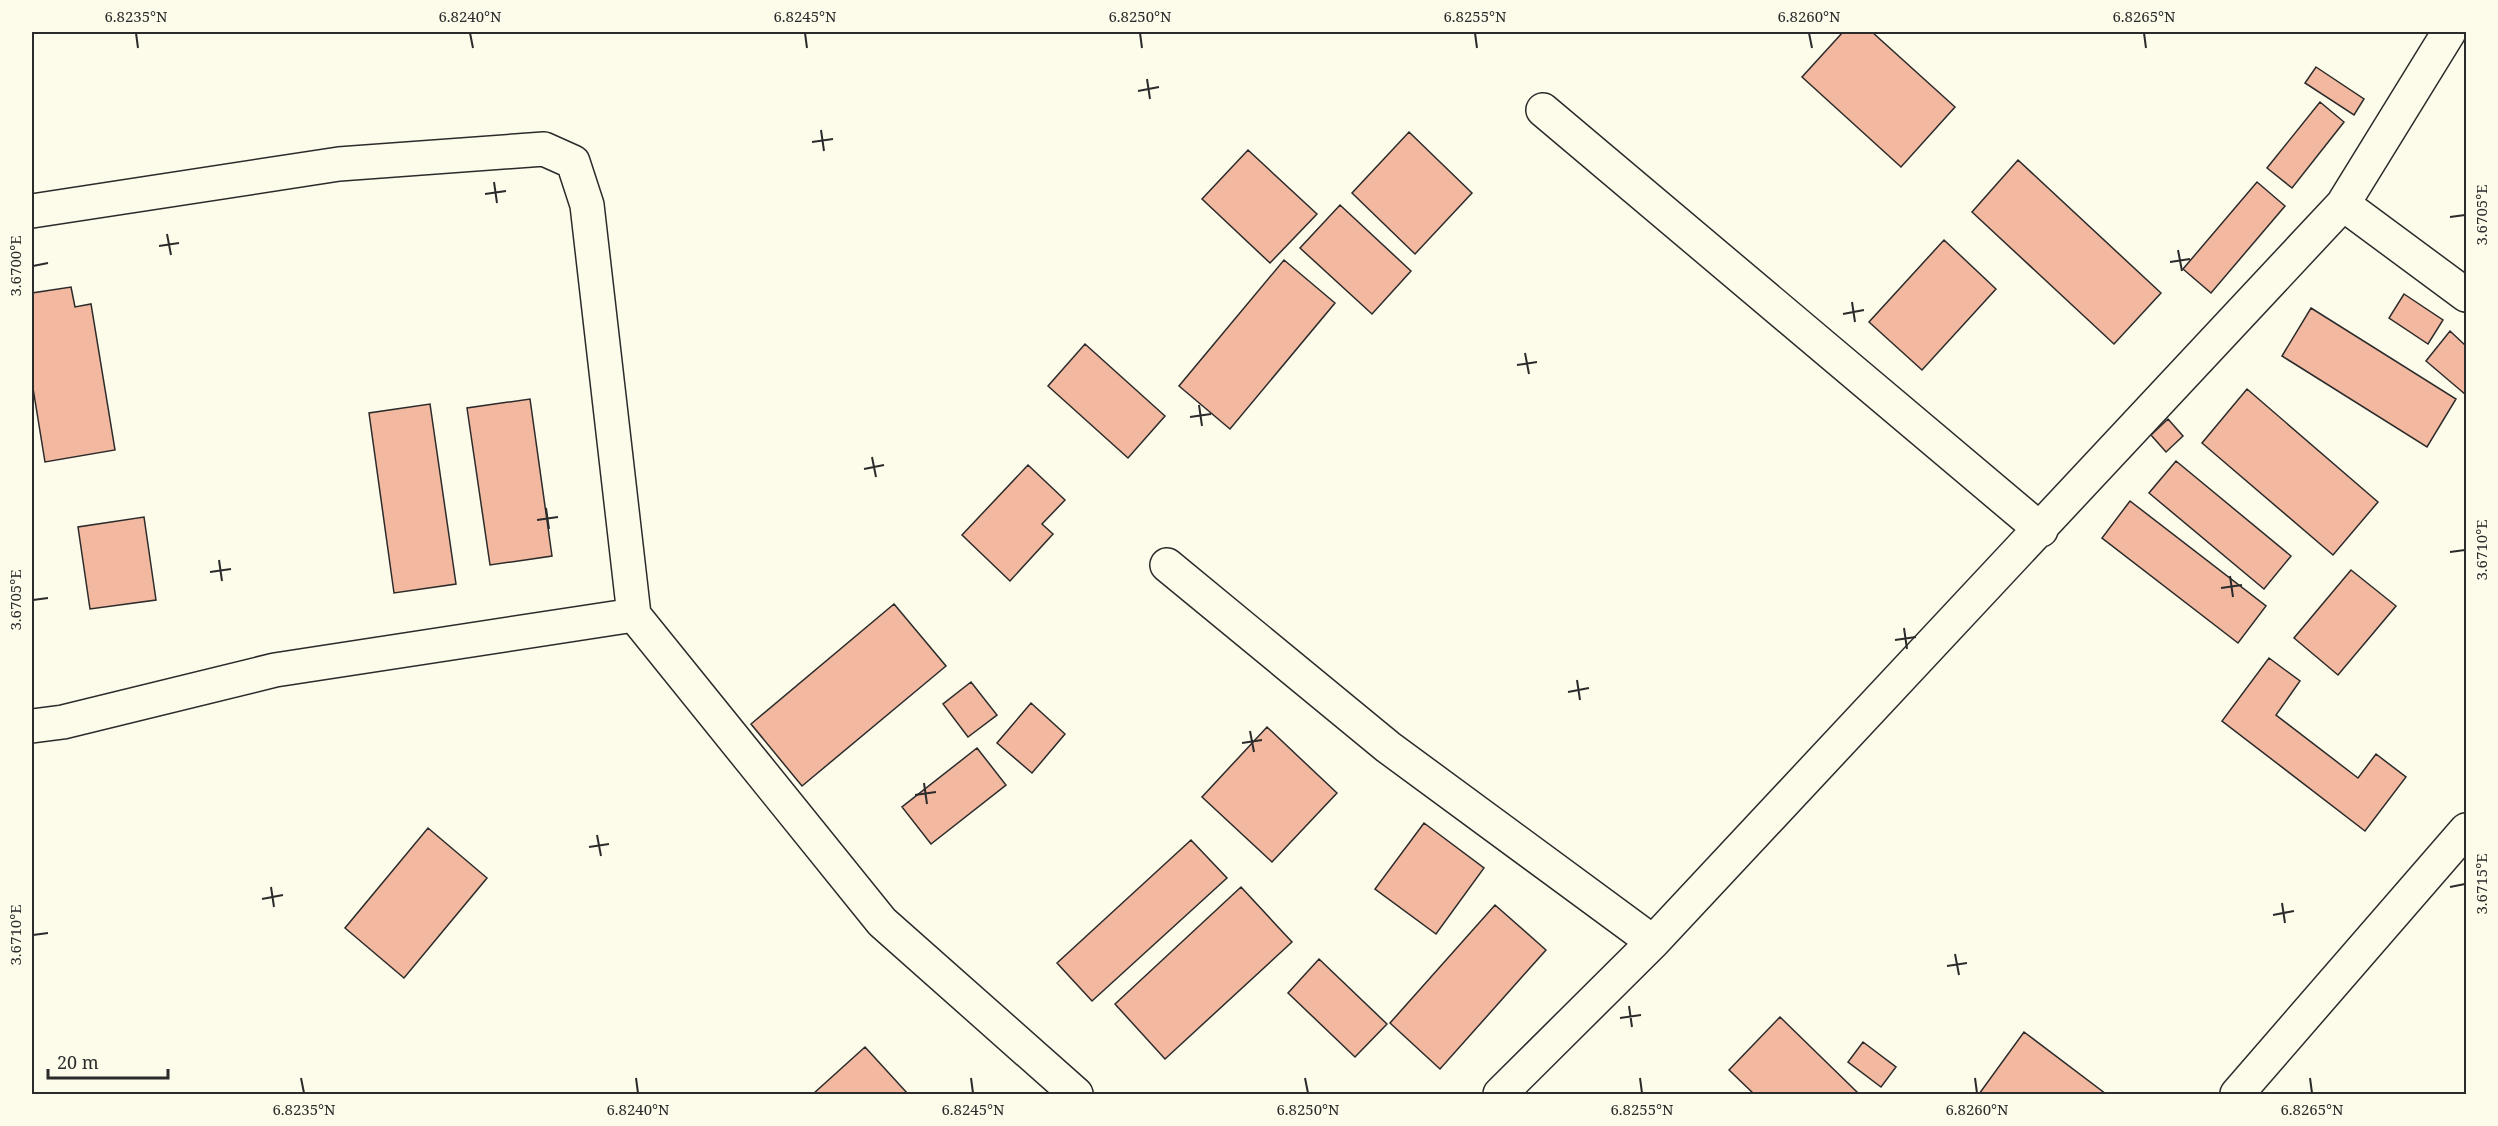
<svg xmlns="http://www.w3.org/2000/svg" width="2498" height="1126" font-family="'Noto Serif',serif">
  <rect width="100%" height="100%" fill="#fdfbea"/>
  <!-- building -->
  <path fill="#f2b8a0" stroke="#2b2b2b" stroke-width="1.5" d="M1843,32h29l83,75 -54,60 -99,-90z
    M2316,67l48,32 -10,16 -49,-32z
    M2320,102l24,20 -52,66 -25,-20z
    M1409,132l63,61 -57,61 -63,-61z
    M1248,150l69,64 -47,49 -68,-64z
    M2018,160l143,133 -47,51 -142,-132z
    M2257,182l28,24 -74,87 -28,-24z
    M1340,205l71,66 -39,43 -72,-66z
    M1944,240l52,49 -74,81 -53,-48z
    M1284,260l51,43 -105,126 -51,-43z
    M71,287l4,20 16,-3 24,146 -70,12 -13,-80v-89z
    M2404,294l39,26 -15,24 -39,-26z
    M2311,308l145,91 -29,48 -145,-91z
    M2450,331l16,15v49l-40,-34z
    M1085,344l80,72 -37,42 -80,-72z
    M2247,389l131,113 -45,53 -131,-112z
    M530,399l22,157 -62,9 -23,-157z
    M430,404l26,180 -62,9 -25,-180z
    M2168,419l15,17 -17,16 -15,-17z
    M2176,461l115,95 -27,33 -115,-96z
    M1028,465l37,35 -23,24 11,10 -43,47 -48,-46z
    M2130,501l136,105 -28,37 -136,-105z
    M144,517l12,83 -66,9 -12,-82z
    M2351,570l45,36 -58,69 -44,-37z
    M894,604l52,62 -144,120 -51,-62z
    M2269,658l31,23 -24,34 82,63 18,-24 30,23 -41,54 -143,-110z
    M971,682l26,33 -29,22 -25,-33z
    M1031,703l34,31 -33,39 -35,-30z
    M1267,727l70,66 -65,69 -70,-65z
    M977,748l29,37 -75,59 -29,-37z
    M1424,823l60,45 -48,66 -61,-45z
    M428,828l59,50 -83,100 -59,-50z
    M1191,840l36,38 -135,123 -35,-38z
    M1241,887l51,55 -127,117 -50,-55z
    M1495,905l51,45 -106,119 -50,-46z
    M1319,959l68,65 -32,33 -67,-64z
    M1780,1017l78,76 -1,1h-103l-25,-24z
    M2024,1032l82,62h-127z
    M1863,1042l33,25 -15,20 -33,-25z
    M865,1047l43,47h-95z"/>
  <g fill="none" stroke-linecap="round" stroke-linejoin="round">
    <!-- minor casing -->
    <g stroke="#2b2b2b" stroke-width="36">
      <path id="minor" d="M2449,32l-106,172 123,91
        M1543,110l498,420
        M32,211l307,-47 205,-15 29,13 14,43 47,410
        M1167,565l221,182 265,195
        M32,726l31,-4 212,-52 359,-55 248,307 194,172
        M1500,1094l153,-152 690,-738
        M2237,1094l229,-264"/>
    </g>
    <!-- minor -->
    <use href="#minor" stroke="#fdfbea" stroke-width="33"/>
  </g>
  <!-- ticks -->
  <path fill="none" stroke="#2b2b2b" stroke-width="2" d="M136,33l2,15M470,33l3,15M805,33l2,15M1140,33l2,15M1475,33l2,15M1809,33l3,15M2144,33l2,15M1147,79l3,20M1138,91l21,-4M821,130l3,21M812,142l21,-3M494,182l3,21M485,194l21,-3M2450,217l15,-2M167,234l4,21M159,246l20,-3M2178,250l4,21M2170,262l20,-3M33,266l15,-3M1852,302l3,20M1843,314l21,-4M1525,353l4,21M1517,365l20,-3M1199,405l3,21M1190,417l21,-3M872,457l4,20M864,469l20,-4M546,508l3,21M537,520l21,-3M2450,552l15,-2M219,560l3,21M210,572l21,-3M2230,576l3,21M2221,588l21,-3M33,600l15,-2M1904,628l3,21M1895,640l21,-3M1577,680l3,20M1568,692l21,-4M1250,731l4,21M1242,743l20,-3M924,783l3,21M915,795l21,-3M597,835l4,21M589,847l20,-3M271,887l3,20M2450,887l15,-3M262,899l21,-4M2282,903l3,20M2273,915l21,-4M33,935l15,-2M1955,954l4,21M1947,966l20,-3M1629,1006l3,21M1620,1018l21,-3M301,1078l3,15M636,1078l2,15M971,1078l2,15M1305,1078l3,15M1640,1078l2,15M1975,1078l2,15M2310,1078l2,15"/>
  <!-- border -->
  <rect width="2498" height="1126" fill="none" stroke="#fdfbea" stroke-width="66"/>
  <!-- scale -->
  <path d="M48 1069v9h120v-9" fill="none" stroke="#2b2b2b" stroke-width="3"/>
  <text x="57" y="1069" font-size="18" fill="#2b2b2b" stroke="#fdfbea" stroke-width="4.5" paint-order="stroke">20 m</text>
  <rect x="33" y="33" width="2432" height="1060" fill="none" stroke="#2b2b2b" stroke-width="2"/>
  <g font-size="15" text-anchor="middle" fill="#2b2b2b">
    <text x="136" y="22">6.8235°N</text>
    <text x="470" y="22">6.8240°N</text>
    <text x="805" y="22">6.8245°N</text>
    <text x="1140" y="22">6.8250°N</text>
    <text x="1475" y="22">6.8255°N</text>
    <text x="1809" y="22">6.8260°N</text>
    <text x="2144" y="22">6.8265°N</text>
    <text transform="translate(2482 215) rotate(-90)" y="5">3.6705°E</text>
    <text transform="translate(16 266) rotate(-90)" y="5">3.6700°E</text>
    <text transform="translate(2482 550) rotate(-90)" y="5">3.6710°E</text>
    <text transform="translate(16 600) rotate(-90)" y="5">3.6705°E</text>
    <text transform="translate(2482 884) rotate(-90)" y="5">3.6715°E</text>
    <text transform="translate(16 935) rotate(-90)" y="5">3.6710°E</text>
    <text x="304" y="1115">6.8235°N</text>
    <text x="638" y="1115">6.8240°N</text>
    <text x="973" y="1115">6.8245°N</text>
    <text x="1308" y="1115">6.8250°N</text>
    <text x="1642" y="1115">6.8255°N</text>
    <text x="1977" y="1115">6.8260°N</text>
    <text x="2312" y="1115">6.8265°N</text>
  </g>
</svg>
